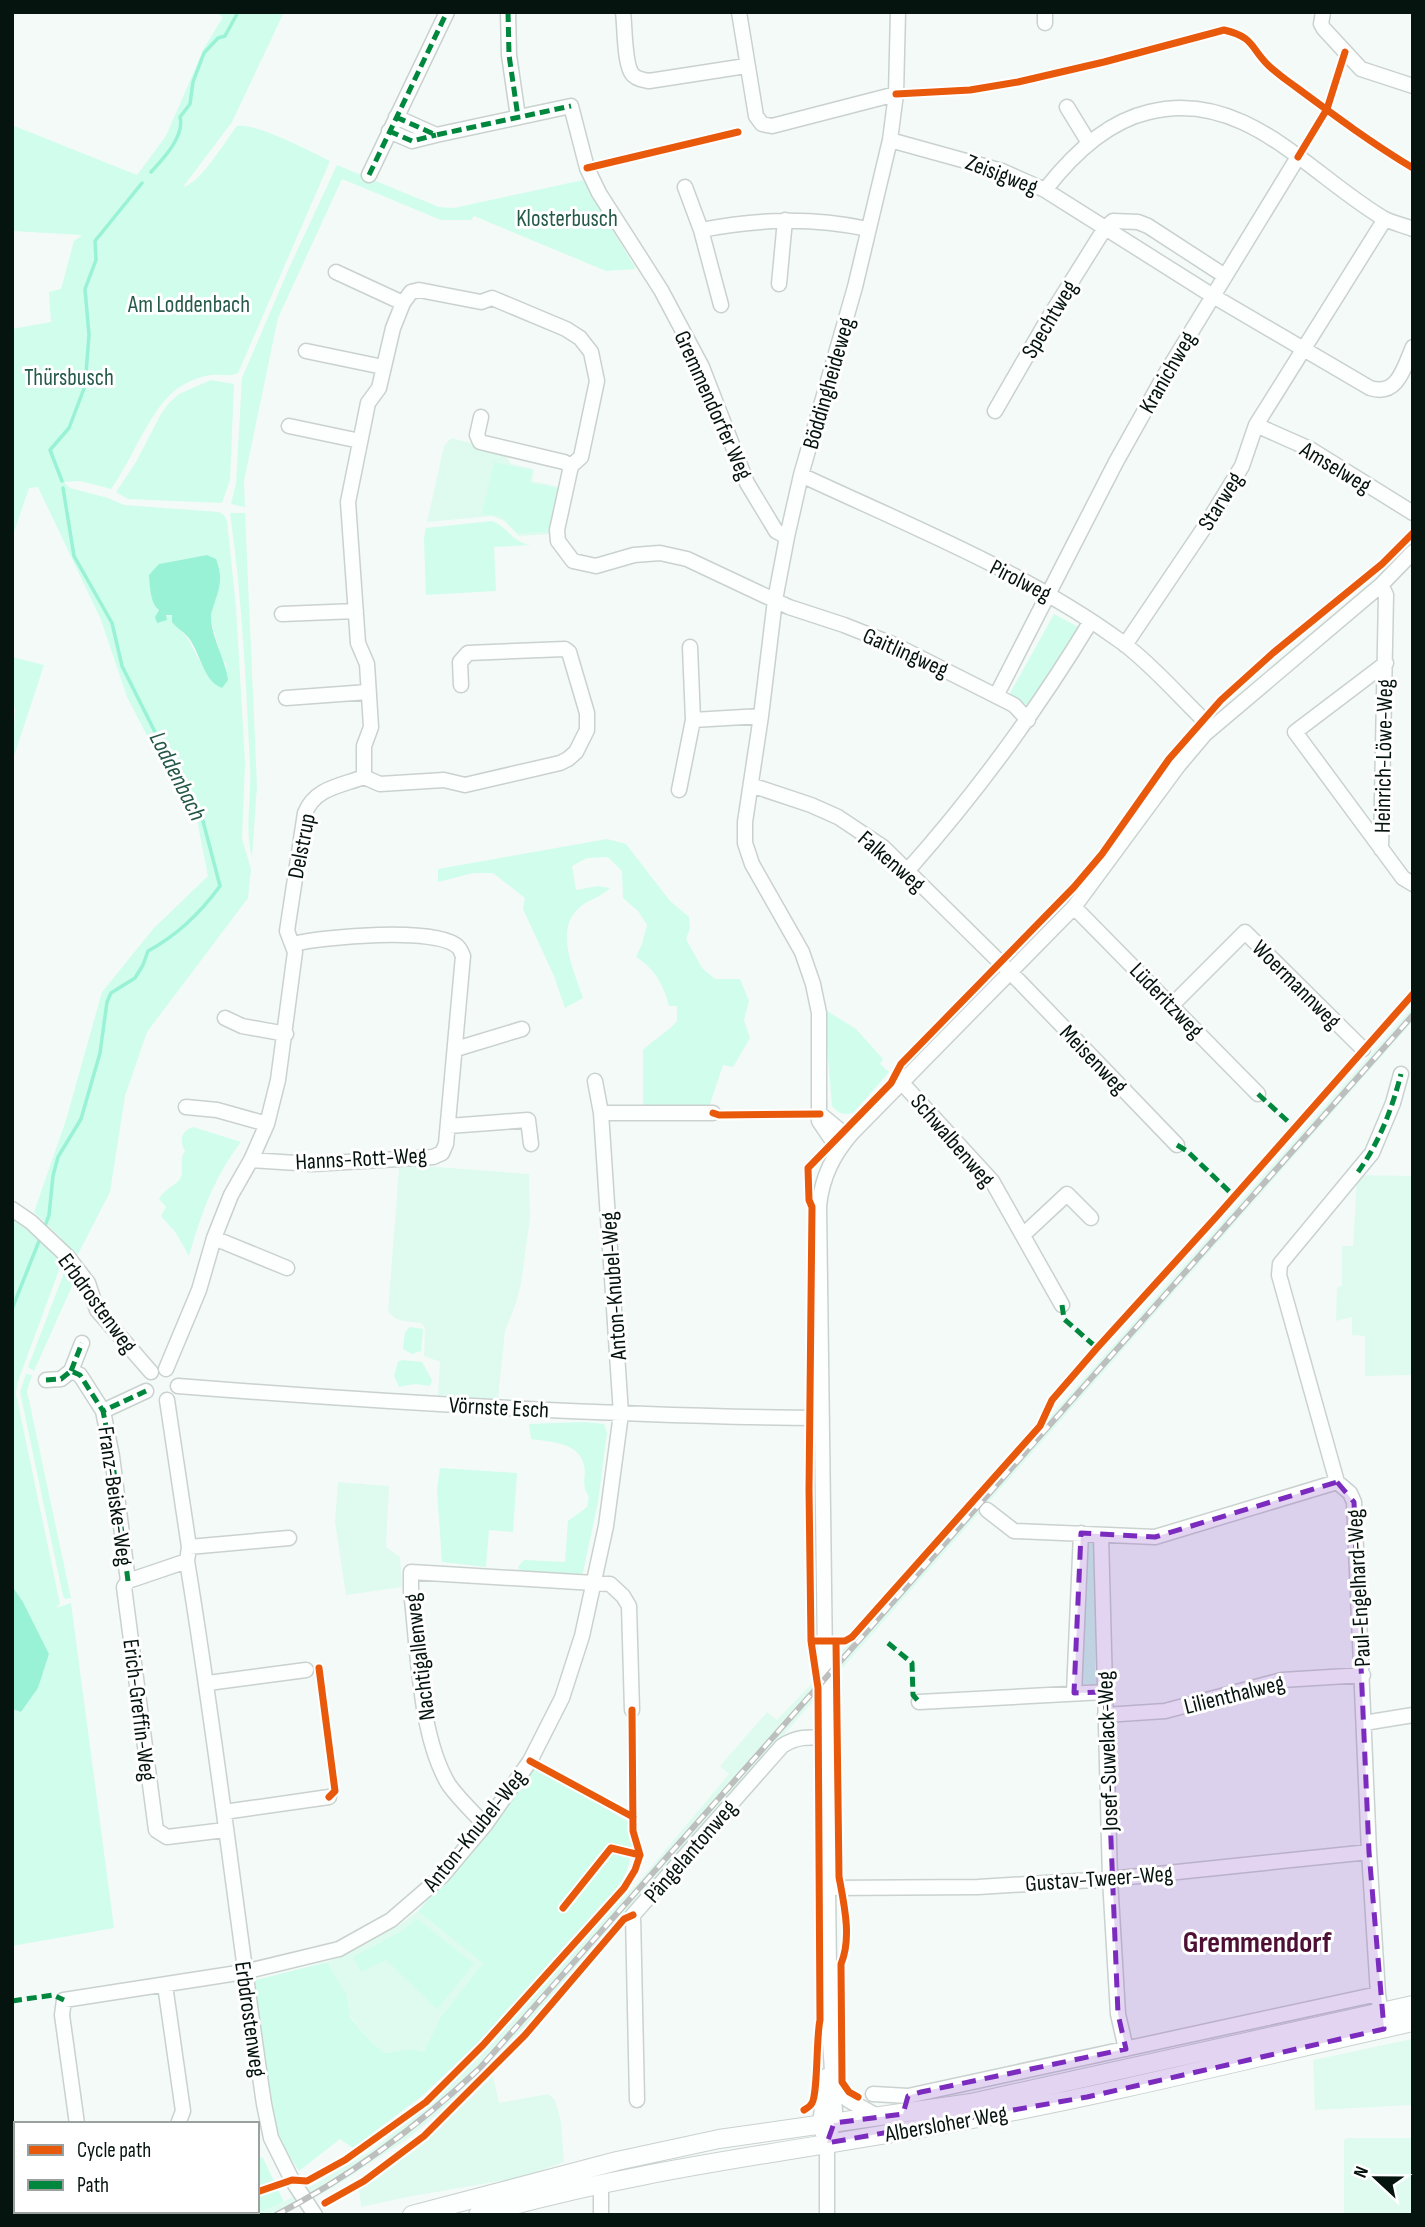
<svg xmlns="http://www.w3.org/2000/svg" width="1425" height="2227" font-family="'Sofia Sans Condensed',sans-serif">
  <rect width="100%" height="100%" fill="#f4faf8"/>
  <!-- built -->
  <path fill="#dffbf0" d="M451,438l20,5 6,6 28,6 6,9 23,5 -2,12 27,6 -9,47 -31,2 -15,-15 -12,-5 -65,6 17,-76z
    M1413,1007v14l-873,990 -95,97 -38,31 -73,48 -51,28h-31l32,-13 90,-53 60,-52 62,-63 99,-109 41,-40 93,-111 -9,-8 47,-54 10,8 63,-66z
    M423,1166l106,8 1,44 -9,66 -5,19 -11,28 -7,68 -60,-4 2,-33 -16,-6 1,-28 -4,-5 -18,-2 -8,-3 -7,-6 11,-144z
    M1357,1175l56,1v199l-48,1v-40l-13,-1v-18l-16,4 1,-34 5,-1v-40h11z
    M338,1482l51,4 -3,61 14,10 2,30 -56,8 -11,-73z
    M418,1911l66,51 -44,56 -16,34 -14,-3 -25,4 -15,-12 -20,-25 -3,-21 -20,-33 30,-13 41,-23z
    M1412,2039l1,66 -98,5 -2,-50z
    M493,2076l6,27 49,-9 7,6 6,22 3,40 -41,15 -116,20 -46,10 -2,-18 67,-48z
    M1348,2138h65v77h-69v-75z"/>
  <!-- green -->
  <path fill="#d1fded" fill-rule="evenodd" d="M214,12h70l-52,110 -49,65c18,-4 42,-46 54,-61 18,-4 74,26 93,35l-92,212c-8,4 -17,1 -26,2 -11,1 -22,6 -31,11 -29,17 -49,75 -70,103l-31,-8 -16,1 6,6 38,10 16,7 95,7 5,3 3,6 9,86 9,155 -3,77 9,30 -3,29 -101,134 -22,64 -15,96 -34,66 -16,-21 -26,-25 32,-92 36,-128 52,-64 54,-52 -11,-56 -29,-44 -41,-79 -26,-77 -63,-133 -9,1 -17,50v-209l39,-7 -2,-30 12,-3 13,-48 8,-6 -70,-4v-106l125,50 29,-39 38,-88 19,-31zM207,555l7,50 -4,12 12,42 5,7 -10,20 -11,-13 -19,-36 -15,-15v-7l-17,2 4,-7c-12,-16 -4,-28 0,-46z
    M337,165l102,42 15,1 129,-28 53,89 -30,2 -132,-55 -3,4h-30l-99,-41 -64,139 -34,163 1,26 -14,-3 5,-21 6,-105 48,-112z
    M211,380l23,4 -4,96 -8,23 -94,-4 -12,-7 20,-30 25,-48 8,-11 10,-9z
    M494,462l38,8 -2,13 28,5 -10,44 -31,1 -16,-17 -19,-2z
    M230,513h15l12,273 -5,71c-8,-30 0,-60 -2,-91 -4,-85 -8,-169 -20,-253z
    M492,521c16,6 21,22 39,24l-37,2 2,44 -70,4 -2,-57 2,-10z
    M1054,614l26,14 -49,76h-8l-14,-9z
    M12,657l32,8 -32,97 3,-54 -3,-1z
    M607,839l19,5 44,57 19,16 1,11 -4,11 16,29 13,11h25l9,22 -5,19 6,18 -17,29 -10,-2 -14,42h-66v-57c11,-11 24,-17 34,-29v-15h-8c-6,-22 -14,-37 -33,-49l6,-13 5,-19 -9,-14 -15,-13 -1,-27 -14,-14 -21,1 -15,8 4,24 22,-4 12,2c-10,10 -24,12 -32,21 -24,22 -3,64 5,89l-18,10 -11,-32 -31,-67 2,-11 -32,-25h-20l-35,9v-13z
    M824,1009l32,20 27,30 -3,5 9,8 -35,40c-10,4 -15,2 -22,-6z
    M193,1127l48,15c-27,35 -40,72 -52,114l-13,-23 -15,-17 5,-9 -7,-8c6,-11 16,-13 21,-20 5,-9 -2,-18 5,-28 -6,-10 -4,-20 8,-24z
    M12,1216l13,7 38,36 -46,125 -1,10 44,210 -4,4 15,-5 43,325 -102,18v-237l9,3 17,-24 11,-34 -26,-52 -11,-16z
    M67,1265l10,10 -43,96 -6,-4z
    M410,1327l13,2 -2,22 -9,3 -9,-5 2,-17z
    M402,1360l20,2 10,18 -2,6 -15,-2 -16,3 -5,-11 4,-14z
    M26,1374l6,1 -5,16 44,207 -6,1 -2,-3 -43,-204z
    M584,1422l20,2 3,9 -9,69 -16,75 -61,-5 -3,-5 6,-7 41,2 3,-41 19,-14 2,-10c-9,-15 -2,-18 -5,-32 -5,-23 -34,-23 -53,-26l-2,-15z
    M440,1468l77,5 -4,59 -24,-2 -3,37 -44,-5 -5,-72z
    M1092,1539l4,5 -1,127 2,13 -5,4 -10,-3 -1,-9 5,-132 2,-4z
    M533,1766l96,56c4,26 4,40 -10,64l-140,156 -57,54 -69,52 -13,-9 -41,32 -21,-31 -7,-19 -19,-140 75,-19 20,33 3,22 20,24 15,12 25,-4 14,3 16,-34 43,-55 -65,-52 29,-33z
    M417,1919l57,45 -37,45 -51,-49 -25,12 -8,-15 49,-26z
    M12,2138l4,33v40h4v4h-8z
    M257,2156l6,2 21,44 -32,13h-153l9,-4h149z"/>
  <!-- water -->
  <path fill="#99f2d6" d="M207,555l9,4c6,16 5,26 -1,42 -1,5 -4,11 -4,16 0,19 15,44 17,63l-6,8c-20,-8 -21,-35 -34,-51 -5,-6 -12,-9 -16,-15v-7h-6l1,5 -10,3 -2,-6 4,-7c-9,-7 -9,-24 -10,-35l10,-11z
    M12,1586l11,16 26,52 -11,34 -17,24 -9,-3z"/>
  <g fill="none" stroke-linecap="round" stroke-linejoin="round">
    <!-- stream -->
    <path stroke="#99f2d6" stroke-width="3.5" d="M151,172c12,-13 34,-36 29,-55l10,-13 3,-22 11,-29 14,-15 7,-2 13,-24
      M62,481l-12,-31 19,-22 16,-42 4,-51 -4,-46 11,-29 -1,-19 47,-58
      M44,1229l5,-14 4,-39 5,-19 23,-38 19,-66 7,-51 4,-9 24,-15 8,-13 5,-14c28,-15 53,-39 72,-65l-17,-65 -36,-65 -45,-90 -10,-43 -38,-67 -11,-68
      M12,1309l29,-73"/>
    <!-- minor casing -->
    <g stroke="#c9d2ce" stroke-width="17">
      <path id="minor" d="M508,12l1,43 9,62
        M623,12c2,14 1,54 10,63 4,4 10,5 16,6l97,-15
        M739,12l17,104 6,8 10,2 124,-32
        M1323,12l-2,12 3,5 37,40 52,17
        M1045,23v-11
        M1067,107l22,36
        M396,117l40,18 135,-29 16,62 12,25 62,97 41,77 45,116 29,48 11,6
        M389,131l23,10 24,-6
        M890,140l112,31 43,19 168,106 157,92c28,9 34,-21 43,-41
        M369,175l78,-163
        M685,187l16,43 20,75
        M1045,190c27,-35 61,-68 104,-78 95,-24 160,62 234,106 9,5 20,7 30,11
        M701,230c58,-11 109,-13 167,-1
        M336,272l67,31
        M779,284l6,-64
        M306,351l77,16
        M995,411l53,-92 57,-91 8,-7 25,1 10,4 77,50
        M481,417l-4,18 3,7 84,20 7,4
        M1256,425l54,24 103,64
        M289,426l71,15
        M801,475c109,51 225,97 322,168 33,25 59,57 89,85
        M1381,585l5,10 -5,254
        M282,614l74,-3
        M1125,645l81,-120 36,-59 14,-41 129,-206
        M1386,663l-91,69 108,146 10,6
        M996,696l120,-234 47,-84 135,-221
        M286,698l82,-6
        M693,720l68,-4
        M364,777l16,7 64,-4 21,5 95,-22 8,-4 8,-7 11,-22v-17l-18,-61 -4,-3 -97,4 -8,9 1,23
        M751,785l60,20 27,12 45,30 136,134 158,164
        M679,790l14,-70 -3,-73
        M908,870c70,-79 128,-158 183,-249
        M1074,907l184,187
        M1172,1005l73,-73 118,117
        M225,1018l17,8 44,8
        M456,1049l66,-20
        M902,1083l90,98 70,124
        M186,1107l31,3 50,14
        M601,1113h112
        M820,1114l28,23
        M449,1126l79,-6 3,24
        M838,1149l-19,-28v-108l-6,-29 -11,-32 -50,-88 -7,-21v-21l16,-106 14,-116 12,-63 14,-62 54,-188 35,-147 6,-46 2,-82
        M251,1160l61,4 121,-7 9,-4 4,-9 17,-188c-1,-2 -3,-8 -5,-9 -21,-21 -136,-10 -165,-3
        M12,1209l19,13 36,34 21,27 9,27 54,62
        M1023,1235l44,-41 24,24
        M214,1238l73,30
        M166,1369l33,-79 15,-52 17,-43 20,-35 16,-36 11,-44 17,-128 -8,-21 18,-118c10,-25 35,-27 59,-36v-31l7,-19 -4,-63 -9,-21 -10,-141 20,-99 11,-15 14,-60 10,-25 8,-11 8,-2 62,12 11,-4 74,31 14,9 11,14 6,29 -16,76 -10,9 -14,64 1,11 15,20 23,5 38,-11 26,-2 27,6 102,48 55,18 53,21 117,59 14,15
        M71,1371l11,-28
        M46,1380l15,-1 10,-8 9,4 23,36
        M178,1386c214,17 429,30 644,32
        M167,1400l22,147 -2,14c30,181 50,362 77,543l7,34 21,42 23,35
        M987,1510l27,21 141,6 182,-55
        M1101,1535l9,344 8,135 8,35
        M189,1547l100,-9
        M187,1561l-59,20 -4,6 32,243 11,7 58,-7
        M128,1581l-16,-125 -9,-45 43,-20
        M208,1683l98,-13
        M1074,1693l7,-160
        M919,1702l186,-10
        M1105,1715l60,-4 117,-31 81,-5
        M1364,1723l49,-8
        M224,1812l105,-15
        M485,1825c-12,-13 -26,-26 -36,-40 -30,-49 -31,-137 -38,-194v-19l199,12 13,12 6,10 3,104
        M828,1888l150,-1 132,-8 259,-27
        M165,1985l18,126 -5,13
        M1382,2021l-4,-27 -9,-142 -15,-350 -4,-9 -13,-11 -58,-207 1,-11 92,-111 21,-50 8,-29
        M834,2085l14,15 31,17
        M873,2094l35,2 470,-102
        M637,2100l-4,-185 149,-169c15,-10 27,-9 44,-8
        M77,2124l-15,-109 2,-15 180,-28 95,-23 52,-29 51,-44 43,-51 45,-64 32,-63 20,-62 24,-110 15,-112 -20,-301 -6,-32
        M822,2132l-2,-8 6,-48
        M601,2215v-32
        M827,2215v-72l7,-20 1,-12 -5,-68 -11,-837c3,-29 14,-51 33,-73l222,-226 104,-141 27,-32 176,-149 32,-33"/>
    </g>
    <!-- major casing -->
    <g stroke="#c9d2ce" stroke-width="20">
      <path id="major" d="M412,2215l205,-54 102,-22 252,-36 442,-98
        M478,2215c163,-48 332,-65 500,-97 146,-27 290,-64 435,-96"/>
    </g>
    <!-- minor -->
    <use href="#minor" stroke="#fdfefe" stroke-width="14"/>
    <!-- major -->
    <use href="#major" stroke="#fdfefe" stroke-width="18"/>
    <!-- rail casing -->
    <g stroke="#bdbebe" stroke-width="6">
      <path id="rail" d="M276,2215c76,-39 142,-89 204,-147l933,-1053"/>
    </g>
    <!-- rail -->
    <use href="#rail" stroke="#fff" stroke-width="3.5" stroke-dasharray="10" stroke-linecap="butt"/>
    <!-- quiet -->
    <path stroke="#00873e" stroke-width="5" stroke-dasharray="10 5" stroke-linecap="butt" d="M508,12l1,43 9,62
      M396,117l40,18 135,-29
      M389,131l23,10 24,-6
      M369,175l78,-163
      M1258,1094l36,33
      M1177,1145l10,6 47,45
      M1358,1172c21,-29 34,-63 43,-98
      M1062,1305l2,14 33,29
      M71,1371l11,-28
      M46,1380l15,-1 10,-8 9,4 23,36
      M128,1581l-16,-125 -9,-45 43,-20
      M888,1643l24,20 1,32 6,7
      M12,2001l41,-6 11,5
      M211,2215l7,-4"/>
    <!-- cycleway casing -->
    <g stroke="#fff" stroke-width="11">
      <path id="cycleway" d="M896,94l74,-4 48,-8 86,-20 120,-32c30,7 26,17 44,35 5,5 12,10 17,14 42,31 83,62 128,89
        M1298,157l29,-48 18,-57
        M587,168l151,-36
        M713,1113l6,2 101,-1
        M811,1641h34l7,-4 188,-211 12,-26 45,-52 120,-132 196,-222
        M836,1642l3,235c5,27 13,61 2,87l1,118 7,10 9,5
        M319,1668l16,123 -6,6
        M632,1710l1,121 7,24
        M530,1761l103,56
        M563,1908l48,-60 29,7
        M804,2110c3,-2 6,-3 8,-7 6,-10 4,-65 8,-83l-2,-332 -7,-47 -2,-152 3,-282 -3,-7 -1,-32 83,-85 10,-19 173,-177 28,-33 67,-95 52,-59 52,-47 109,-89 31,-31
        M257,2192l35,-12 15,1 38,-21 81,-58 57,-57 141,-157 11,-18 5,-15
        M325,2203l39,-22 60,-45 101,-101 99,-116 9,-4"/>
    </g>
    <!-- cycleway -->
    <use href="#cycleway" stroke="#e8590c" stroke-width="7"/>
  </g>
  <!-- marked area -->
  <path fill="#7b2cbf" fill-opacity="0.2" stroke="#7b2cbf" stroke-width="5" stroke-dasharray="14 9" stroke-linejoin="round" d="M1337,1482l17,20 15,350 15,177 -297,68 -260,46 7,-20 69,-9 5,-18 13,-4 205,-43 -8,-35 -13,-322 -31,1 7,-160 74,4z"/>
  <g text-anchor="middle" stroke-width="6" stroke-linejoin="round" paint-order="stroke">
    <!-- street labels -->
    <g font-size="23" fill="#06140f" stroke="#fff">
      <text transform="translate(1002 174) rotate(21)" y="8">Zeisigweg</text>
      <text transform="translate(1049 319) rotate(-59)" y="8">Spechtweg</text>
      <text transform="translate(1167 372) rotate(-60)" y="8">Kranichweg</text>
      <text transform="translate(828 383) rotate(-74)" y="8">Böddingheideweg</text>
      <text transform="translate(714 405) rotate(66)" y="8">Gremmendorfer Weg</text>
      <text transform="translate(1336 467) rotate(31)" y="8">Amselweg</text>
      <text transform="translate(1220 501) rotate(-58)" y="8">Starweg</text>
      <text transform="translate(1021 580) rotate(27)" y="8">Pirolweg</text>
      <text transform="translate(906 652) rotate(24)" y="8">Gaitlingweg</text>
      <text transform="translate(1383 756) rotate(-89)" y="8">Heinrich-Löwe-Weg</text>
      <text transform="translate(301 846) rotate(-79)" y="8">Delstrup</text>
      <text transform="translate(892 861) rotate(41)" y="8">Falkenweg</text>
      <text transform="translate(1297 984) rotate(45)" y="8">Woermannweg</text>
      <text transform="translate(1167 1000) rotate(46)" y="8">Lüderitzweg</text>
      <text transform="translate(1094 1059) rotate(46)" y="8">Meisenweg</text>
      <text transform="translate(953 1140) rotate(49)" y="8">Schwalbenweg</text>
      <text transform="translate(361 1158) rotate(-3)" y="8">Hanns-Rott-Weg</text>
      <text transform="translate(613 1286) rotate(-94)" y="8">Anton-Knubel-Weg</text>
      <text transform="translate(98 1303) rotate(54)" y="8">Erbdrostenweg</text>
      <text transform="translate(499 1407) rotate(3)" y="8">Vörnste Esch</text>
      <text transform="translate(116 1496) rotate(82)" y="8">Franz-Beiske-Weg</text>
      <text transform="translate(1358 1588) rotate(-93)" y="8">Paul-Engelhard-Weg</text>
      <text transform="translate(419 1657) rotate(-97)" y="8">Nachtigallenweg</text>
      <text transform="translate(1234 1694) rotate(-14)" y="8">Lilienthalweg</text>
      <text transform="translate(140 1710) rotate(83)" y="8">Erich-Greffin-Weg</text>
      <text transform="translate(1107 1751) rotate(-92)" y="8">Josef-Suwelack-Weg</text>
      <text transform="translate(474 1830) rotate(-51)" y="8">Anton-Knubel-Weg</text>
      <text transform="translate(690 1851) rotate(-49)" y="8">Pängelantonweg</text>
      <text transform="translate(1099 1878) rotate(-4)" y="8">Gustav-Tweer-Weg</text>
      <text transform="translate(251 2019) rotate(82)" y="8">Erbdrostenweg</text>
      <text transform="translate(946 2123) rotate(-10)" y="8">Albersloher Weg</text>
    </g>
    <!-- park labels -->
    <g font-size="23" fill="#255949" stroke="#fff">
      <text x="567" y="226">Klosterbusch</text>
      <text x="189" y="312">Am Loddenbach</text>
      <text x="69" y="385">Thürsbusch</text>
    </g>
    <!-- water labels -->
    <g font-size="24" font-style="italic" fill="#235747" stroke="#fff">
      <text transform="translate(178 776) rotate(63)" y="8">Loddenbach</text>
    </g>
    <!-- district labels -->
    <g font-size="30" font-weight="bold" fill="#4d0f33" stroke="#fff">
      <text x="1257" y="1952">Gremmendorf</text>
    </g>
  </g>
  <!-- border -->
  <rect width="1425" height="2227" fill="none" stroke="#06140f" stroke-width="28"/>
  <!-- legend -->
  <rect x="14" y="2122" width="245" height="91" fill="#ffffff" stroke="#9ba19f" stroke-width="2"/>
  <rect x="28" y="2145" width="35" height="10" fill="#e8590c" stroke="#9ba19f" stroke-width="2"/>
  <text x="77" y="2157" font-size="21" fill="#06140f">Cycle path</text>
  <rect x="28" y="2180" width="35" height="10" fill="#00873e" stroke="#9ba19f" stroke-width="2"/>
  <text x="77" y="2192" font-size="21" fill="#06140f">Path</text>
  <!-- north arrow -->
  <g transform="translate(1376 2178) rotate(292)" stroke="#ffffff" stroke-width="5" paint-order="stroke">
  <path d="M0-5L12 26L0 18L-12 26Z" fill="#06140f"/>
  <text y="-10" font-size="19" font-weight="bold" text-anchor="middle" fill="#06140f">N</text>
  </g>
</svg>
